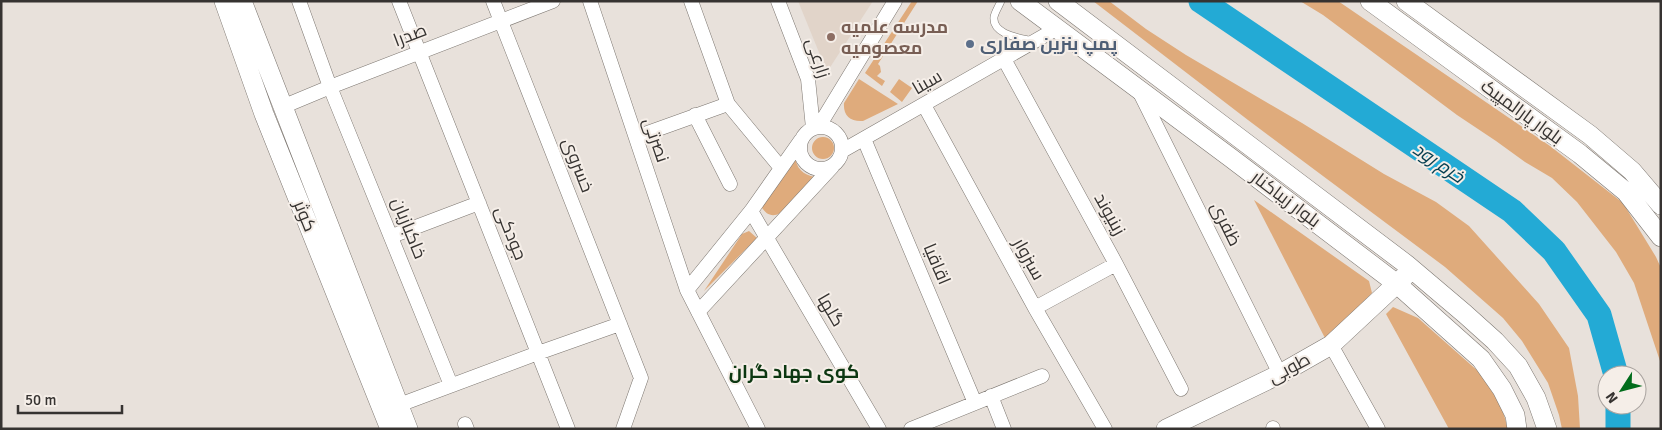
<svg xmlns="http://www.w3.org/2000/svg" width="1662" height="430" font-family="Signika,Cairo,sans-serif">
  <rect width="100%" height="100%" fill="#e8e1db"/>
  <!-- built -->
  <path fill="#e1d4c9" d="M798,1h75l-46,71z"/>
  <!-- green -->
  <path fill="#dfab7c" d="M912,1h6l-40,63 2,2 1,6 -4,4 8,5 -3,5 -17,-13z
    M1093,1h16l37,28 40,26 116,68 82,51 52,28 33,24 70,78 30,44 9,48 2,33h-18l-3,-14 -11,-32 -26,-42 -19,-23 -58,-51 -197,-147z
    M1300,1h38l212,145 73,57 33,54 5,11v96l-27,-81 -18,-31 -39,-50 -25,-24 -27,-16 -29,-21 -39,-26 -134,-100z
    M859,79l39,25 -35,17c-13,1 -20,-6 -19,-18z
    M899,79l13,9 -10,14 -12,-10z
    M812 148a11 11 0 1 1 22 0a11 11 0 1 1-22 0Z
    M795,156c1,12 8,19 20,21l-35,36c-8,5 -15,1 -19,-7z
    M1254,200l115,81 3,12 -46,47z
    M749,231l8,7 -53,53 38,-57z
    M1393,307l25,11 61,54 22,33 7,24h-59l-63,-115z"/>
  <g fill="none" stroke-linecap="round" stroke-linejoin="round">
    <!-- river -->
    <path stroke="#23aad5" stroke-width="25" d="M1201,1l311,210 42,40 45,64 17,60
      M1618,405v24"/>
    <!-- lane casing -->
    <g stroke="#7d7771" stroke-width="8">
      <path id="lane" d="M1001,1c-2,5 -6,11 -7,16 -2,18 27,21 39,24"/>
    </g>
    <!-- street casing -->
    <g stroke="#7d7771" stroke-width="15">
      <path id="street" d="M299,1l31,86 121,298
        M399,1l169,428
        M493,1l148,377 -18,51
        M590,1l97,289 71,139
        M691,1l37,103 53,64
        M778,1l30,78 5,49
        M1004,59l112,205 65,125
        M1139,91l141,283
        M924,105l111,203 70,121
        M282,107l48,-20 223,-86
        M695,115l35,69
        M819,126l76,-125
        M800 148a21 21 0 1 1 42 0a21 21 0 1 1-42 0Z
        M636,137l92,-33
        M864,139l111,264
        M842,151l214,-122
        M751,211l128,218
        M392,236l87,-33
        M687,290l64,-79 50,-71
        M1035,308l81,-44
        M698,312l134,-145
        M1331,345l47,84
        M991,396l13,33
        M399,405l139,-52 82,-29
        M465,424l2,5
        M1273,428v1
        M911,429l131,-53"/>
    </g>
    <!-- secondary casing -->
    <g stroke="#7d7771" stroke-width="20">
      <path id="secondary" d="M224,1l40,113 126,315
        M242,1l166,428
        M1020,1l211,157 166,126 84,75 21,30 13,26 2,14
        M1058,1l348,263 59,50 30,27 23,25 18,32 11,31
        M1370,1l210,153 46,38 35,45
        M1406,1l184,134 42,36 29,34
        M1166,429l114,-55 51,-29 74,-69"/>
    </g>
    <!-- lane -->
    <use href="#lane" stroke="#fff" stroke-width="7"/>
    <!-- street -->
    <use href="#street" stroke="#fff" stroke-width="14"/>
    <!-- secondary -->
    <use href="#secondary" stroke="#fff" stroke-width="19"/>
  </g>
  <!-- markers -->
  <circle fill="#8d6e63" stroke="#f5eee8" stroke-width="2" cx="831" cy="37" r="5"/>
  <circle fill="#5c6f8a" stroke="#f5eee8" stroke-width="2" cx="970" cy="44" r="5"/>
  <g text-anchor="middle" stroke-width="4" stroke-linejoin="round" paint-order="stroke">
    <!-- education labels -->
    <g font-size="18" font-weight="bold" fill="#785e54" stroke="#f5eee8" text-anchor="start">
      <text x="841" y="33">مدرسه علمیه<tspan x="841" dy="21">معصومیه</tspan></text>
    </g>
    <!-- street labels -->
    <g font-size="18" fill="#363331" stroke="#f5eee8">
      <text transform="translate(410 35) rotate(-21)" y="6">صدرا</text>
      <text transform="translate(818 58) rotate(72)" y="6">زارعی</text>
      <text transform="translate(927 82) rotate(-30)" y="6">سینا</text>
      <text transform="translate(1522 112) rotate(36)" y="6">بلوار پارالمپیک</text>
      <text transform="translate(656 140) rotate(71)" y="6">نصرتی</text>
      <text transform="translate(578 165) rotate(69)" y="6">خسروی</text>
      <text transform="translate(1286 199) rotate(37)" y="6">بلوار زیباکنار</text>
      <text transform="translate(1110 214) rotate(61)" y="6">زینیوند</text>
      <text transform="translate(305 216) rotate(68)" y="6">کوثر</text>
      <text transform="translate(1226 224) rotate(64)" y="6">ظفری</text>
      <text transform="translate(409 228) rotate(68)" y="6">خاکبازیان</text>
      <text transform="translate(511 233) rotate(68)" y="6">جودکی</text>
      <text transform="translate(1029 259) rotate(61)" y="6">سبزوار</text>
      <text transform="translate(937 264) rotate(67)" y="6">اقاقیا</text>
      <text transform="translate(831 310) rotate(60)" y="6">گلها</text>
      <text transform="translate(1289 368) rotate(-28)" y="6">طوبی</text>
    </g>
    <!-- service labels -->
    <g font-size="18" font-weight="bold" fill="#4e5e75" stroke="#f5eee8" text-anchor="start">
      <text x="980" y="50">پمپ بنزین صفاری</text>
    </g>
    <!-- water labels -->
    <g font-size="19" font-style="italic" fill="#053e50" stroke="#f5eee8">
      <text transform="translate(1439 162) rotate(34)" y="7">خرم رود</text>
    </g>
    <!-- neighbourhood labels -->
    <g font-size="19" font-weight="bold" fill="#0d3812" stroke="#f5eee8">
      <text x="794" y="378">کوی جهاد گران</text>
    </g>
  </g>
  <!-- border -->
  <rect width="1662" height="430" fill="none" stroke="#363331" stroke-width="5"/>
  <!-- north arrow -->
  <g transform="translate(1622 390) rotate(234)"><circle r="24" fill="#f5eee8" stroke="#a9a39f"/>
  <path d="M0-4L9 19L0 12L-9 19Z" fill="#016c1b"/>
  <text y="-8" font-size="14" font-weight="bold" text-anchor="middle" fill="#363331">N</text>
  </g>
  <!-- scale -->
  <path d="M18 405v8h104v-8" fill="none" stroke="#363331" stroke-width="2.5"/>
  <text x="25" y="405" font-size="15" fill="#363331" stroke="#f5eee8" stroke-width="4" paint-order="stroke">50 m</text>
</svg>
